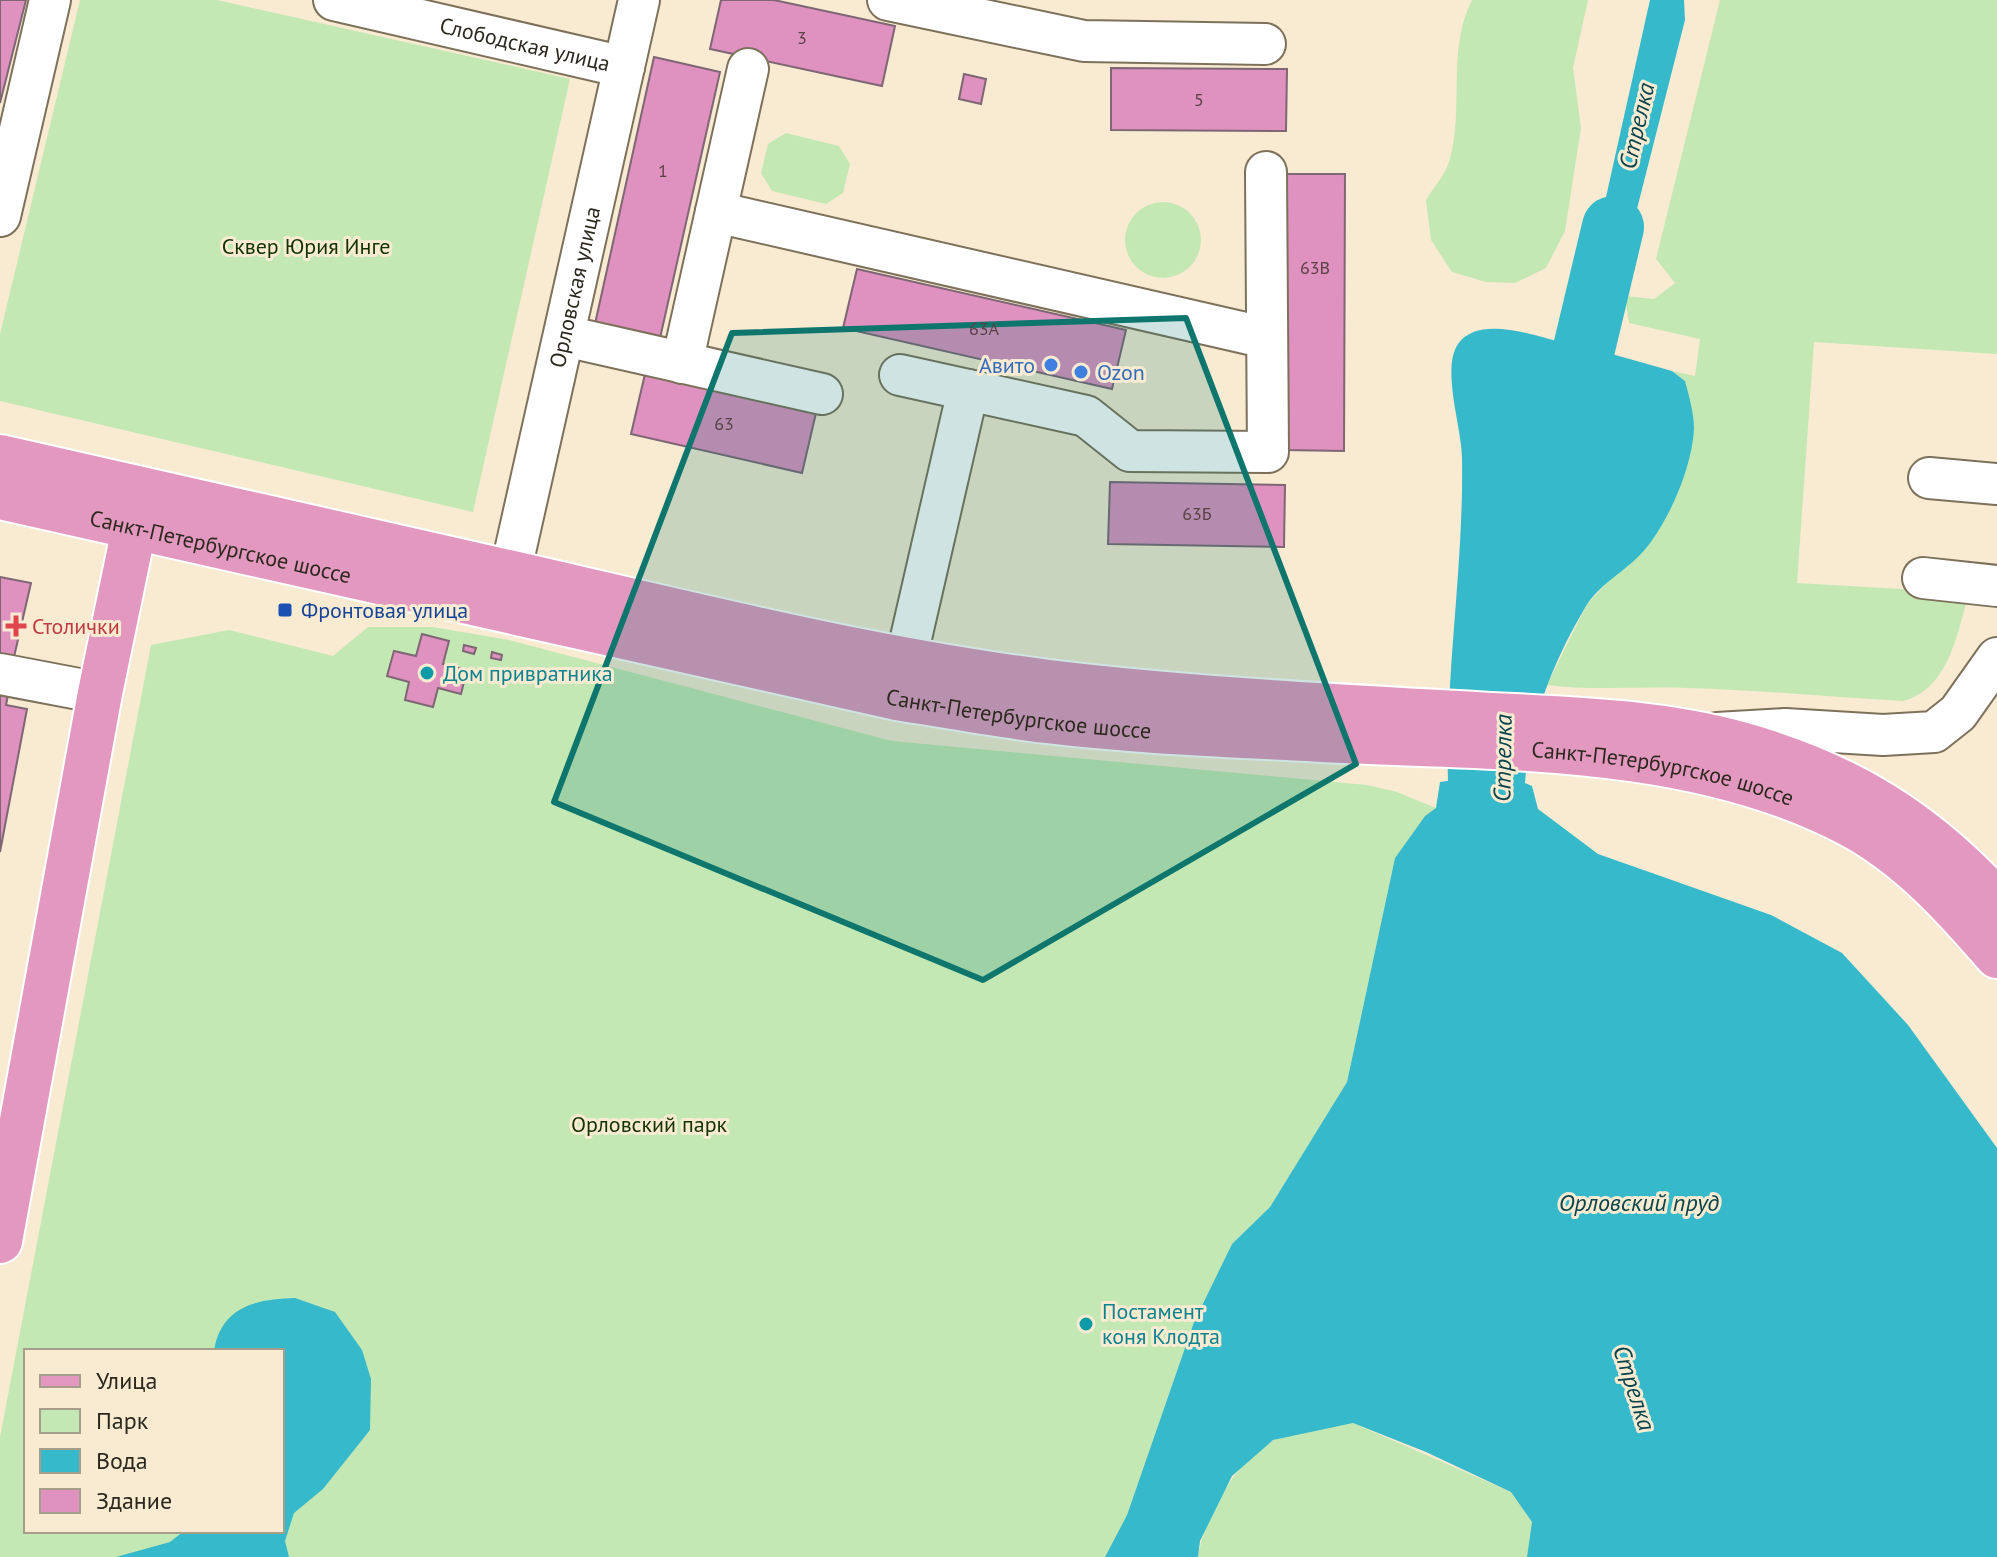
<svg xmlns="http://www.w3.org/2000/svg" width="1997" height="1557" font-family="'PT Sans',sans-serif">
  <rect width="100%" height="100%" fill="#f8ebd2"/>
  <!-- green -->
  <path fill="#c3e8b4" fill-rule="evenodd" d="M80,0h137l353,79 -97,433 -473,-111v-67z
    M1472,0h116l-15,68 8,60 -16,103 -19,37 -31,15 -29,-1 -34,-10 -21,-32 -5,-40c7,-12 19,-25 23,-38 16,-53 -3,-111 23,-162z
    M1720,0h277v354l-183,-12 -17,241 172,10c-12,41 -20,96 -66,108 -72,-4 -143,-11 -215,-13 -47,-2 -94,3 -141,-3l40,-81 33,-35 26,-20 48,-119 -9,-49 -13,-10 23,5 5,-37 -71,-16 -4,-27 29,3 21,-16 -19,-24z
    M786,133l53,13 11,18 -7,29 -17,11 -54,-13 -11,-18 7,-29z
    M1125 240a38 38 0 1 1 76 0a38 38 0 1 1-76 0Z
    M368,627h65l76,13 383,101 475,44 30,7 39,16 -11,8 -30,42 -48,224 -77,125 -38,37 -38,78 -67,193 -22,42h-1105v-120l151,-792 78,-15 104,26zM26,1351h256v180h-256z
    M1353,1423l158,69 21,30 -5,35h-329c5,-37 40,-101 76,-117 22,-10 55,-12 79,-17z"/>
  <!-- water -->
  <path fill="#36b9ca" d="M1650,0h34l1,20 -75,295 -29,-6z
    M1574,320l31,6 -4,25 71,20 13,10c4,15 9,32 9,48 -2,38 -24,89 -47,118 -17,22 -46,35 -61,59 -32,54 -57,115 -61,177l7,3 6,23 60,45 173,61 71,38 66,72 89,123v409h-470l5,-35 -21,-30 -85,-40 -73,-29 -80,17 -41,36 -32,65 -2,16h-93l22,-42 67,-193 38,-78 38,-37 77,-125 48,-224 30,-42 11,-8 4,-26 8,-1c-3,-108 16,-215 14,-323 0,-30 -21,-89 -4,-114 22,-31 82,-6 110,0z
    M295,1298l40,14 27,38 9,29 -1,51 -47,59 -29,24 -9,28 4,16h-173l54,-15 14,-11h98v-180h-68c7,-45 43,-52 81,-53z"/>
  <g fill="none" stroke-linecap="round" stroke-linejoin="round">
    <!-- river -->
    <path stroke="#36b9ca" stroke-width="62" d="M1571,403l42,-176"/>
  </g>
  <!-- building -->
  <path fill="#df91c0" stroke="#7e6674" stroke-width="2" d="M0,0h26l-26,103z
    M721,0h53l121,26 -13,60 -172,-37z
    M654,57l66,15 -62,275 -65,-14z
    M1111,68l176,1 -1,62 -175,-1z
    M964,74l22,5 -5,25 -22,-5z
    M1284,174h61l-1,277 -60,-1z
    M857,269l269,61 -14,59 -269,-61z
    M645,374l171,39 -14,60 -171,-39z
    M1110,482l175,3 -1,62 -176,-3z
    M0,577l31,6 -17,74 -14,-3z
    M422,634l27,7 -6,23 24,6 -6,24 -23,-6 -5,19 -28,-7 4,-18 -22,-6 7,-25 22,5z
    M464,645l12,3 -2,6 -11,-3z
    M492,652l10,3 -1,5 -10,-2z
    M0,683l10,2 -4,20 21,4 -27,143z"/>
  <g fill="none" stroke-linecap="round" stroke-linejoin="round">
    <!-- minor casing -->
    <g stroke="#7d715b" stroke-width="44">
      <g id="minor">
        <path id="s1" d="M334,0l290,67"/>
        <path d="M888,0l196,41 181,3"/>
        <path d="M716,212l551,126"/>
        <path d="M0,216l50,-216"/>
        <path d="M565,336l257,58"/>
        <path d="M682,363l66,-294"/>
        <path d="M900,375l186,41 44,35 138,1 -2,-280"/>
        <path d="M1929,478l68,6"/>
        <path d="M1923,578l74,8"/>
        <path id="s2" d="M503,605l136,-605"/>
        <path d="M0,674l100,19"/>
        <path d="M899,690l69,-300"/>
        <path d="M1717,733l68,-4 98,6 51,-3 24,-19 39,-55"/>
      </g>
    </g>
    <!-- major casing -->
    <g stroke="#fff" stroke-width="48">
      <g id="major">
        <path d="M0,457c169,39 339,76 508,115 180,41 358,87 541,110 141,17 284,24 426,32 89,5 182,6 269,31 103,29 180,76 253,156"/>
        <path id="s3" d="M0,497l897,201c50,8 100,17 149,23 92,11 185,14 277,19 174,9 368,1 526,84 59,31 105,82 148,132"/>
        <path d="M0,1241l100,-548 40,-193"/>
      </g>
    </g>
    <!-- minor -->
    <use href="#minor" stroke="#fff" stroke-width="40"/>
    <!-- major -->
    <use href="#major" stroke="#e398c0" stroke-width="44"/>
  </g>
  <!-- marked area -->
  <path fill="#0f766e" fill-opacity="0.2" stroke="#0f766e" stroke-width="6" stroke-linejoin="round" d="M1186,318l170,446 -373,216 -429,-178 178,-469z"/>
  <!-- markers -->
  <g fill="#3f7fe0" stroke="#f8ebd2" stroke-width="3">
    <circle cx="1051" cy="365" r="8"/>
    <circle cx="1081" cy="372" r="8"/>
  </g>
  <rect fill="#1a4fb4" stroke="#f8ebd2" stroke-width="3" x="277" y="602" width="16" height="16" rx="4"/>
  <path fill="#e0444e" stroke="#f8ebd2" stroke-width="3" d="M12 614h8v8h8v8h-8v8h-8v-8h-8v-8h8z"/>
  <g fill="#0f9aa8" stroke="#f8ebd2" stroke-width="3">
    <circle cx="427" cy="673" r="8"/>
    <circle cx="1086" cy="1324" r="8"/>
  </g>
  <g text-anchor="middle" stroke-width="6" stroke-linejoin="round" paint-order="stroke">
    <!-- number labels -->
    <g font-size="18" fill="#594246">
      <text x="802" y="44">3</text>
      <text x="1199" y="106">5</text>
      <text x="663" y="177">1</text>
      <text x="1315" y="274">63В</text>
      <text x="984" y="335">63А</text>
      <text x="724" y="430">63</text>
      <text x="1197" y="520">63Б</text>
    </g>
    <!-- street labels -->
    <g font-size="22" fill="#2c281e" stroke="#f8ebd2">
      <text dy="8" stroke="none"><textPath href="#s1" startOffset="196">Слободская улица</textPath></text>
      <text dy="8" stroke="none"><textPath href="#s2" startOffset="326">Орловская улица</textPath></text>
      <text dy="8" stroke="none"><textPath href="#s3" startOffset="226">Санкт-Петербургское шоссе</textPath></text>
      <text dy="8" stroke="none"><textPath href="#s3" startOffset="1042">Санкт-Петербургское шоссе</textPath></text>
      <text dy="8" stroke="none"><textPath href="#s3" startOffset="1690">Санкт-Петербургское шоссе</textPath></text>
    </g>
    <!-- park labels -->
    <g font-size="22" fill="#123200" stroke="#f8ebd2">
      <text x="306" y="254">Сквер Юрия Инге</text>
      <text x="649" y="1132">Орловский парк</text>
    </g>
    <!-- shop labels -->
    <g font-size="22" fill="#366cbe" stroke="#f8ebd2" text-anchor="end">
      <text x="1035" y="373">Авито</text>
      <text x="1097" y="380" text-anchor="start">Ozon</text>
    </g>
    <!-- transit labels -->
    <g font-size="22" fill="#164399" stroke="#f8ebd2" text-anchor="start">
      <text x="301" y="618">Фронтовая улица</text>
    </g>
    <!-- health labels -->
    <g font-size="22" fill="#be3a42" stroke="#f8ebd2" text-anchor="start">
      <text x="32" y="634">Столички</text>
    </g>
    <!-- culture labels -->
    <g font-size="22" fill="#0d838f" stroke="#f8ebd2" text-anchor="start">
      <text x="443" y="681">Дом привратника</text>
      <text x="1102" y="1319">Постамент<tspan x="1102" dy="25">коня Клодта</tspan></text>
    </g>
    <!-- water labels -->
    <g font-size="24" font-style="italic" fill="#09434b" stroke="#f8ebd2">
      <text transform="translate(1637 126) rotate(-77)" y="8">Стрелка</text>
      <text transform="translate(1503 758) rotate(-89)" y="8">Стрелка</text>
      <text x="1639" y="1211">Орловский пруд</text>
      <text transform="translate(1634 1388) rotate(72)" y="8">Стрелка</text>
    </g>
  </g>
  <!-- legend -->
  <rect x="24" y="1349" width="260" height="184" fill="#f8ebd2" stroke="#a69d8a" stroke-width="2"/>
  <rect x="40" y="1375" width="40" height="12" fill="#e398c0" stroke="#a69d8a" stroke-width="2"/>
  <text x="96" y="1389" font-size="24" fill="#2c281e">Улица</text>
  <rect x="40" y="1409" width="40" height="24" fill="#c3e8b4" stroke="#a69d8a" stroke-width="2"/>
  <text x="96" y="1429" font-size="24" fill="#2c281e">Парк</text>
  <rect x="40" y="1449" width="40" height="24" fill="#36b9ca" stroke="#a69d8a" stroke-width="2"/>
  <text x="96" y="1469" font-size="24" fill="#2c281e">Вода</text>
  <rect x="40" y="1489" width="40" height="24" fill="#df91c0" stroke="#a69d8a" stroke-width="2"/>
  <text x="96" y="1509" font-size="24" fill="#2c281e">Здание</text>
</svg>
